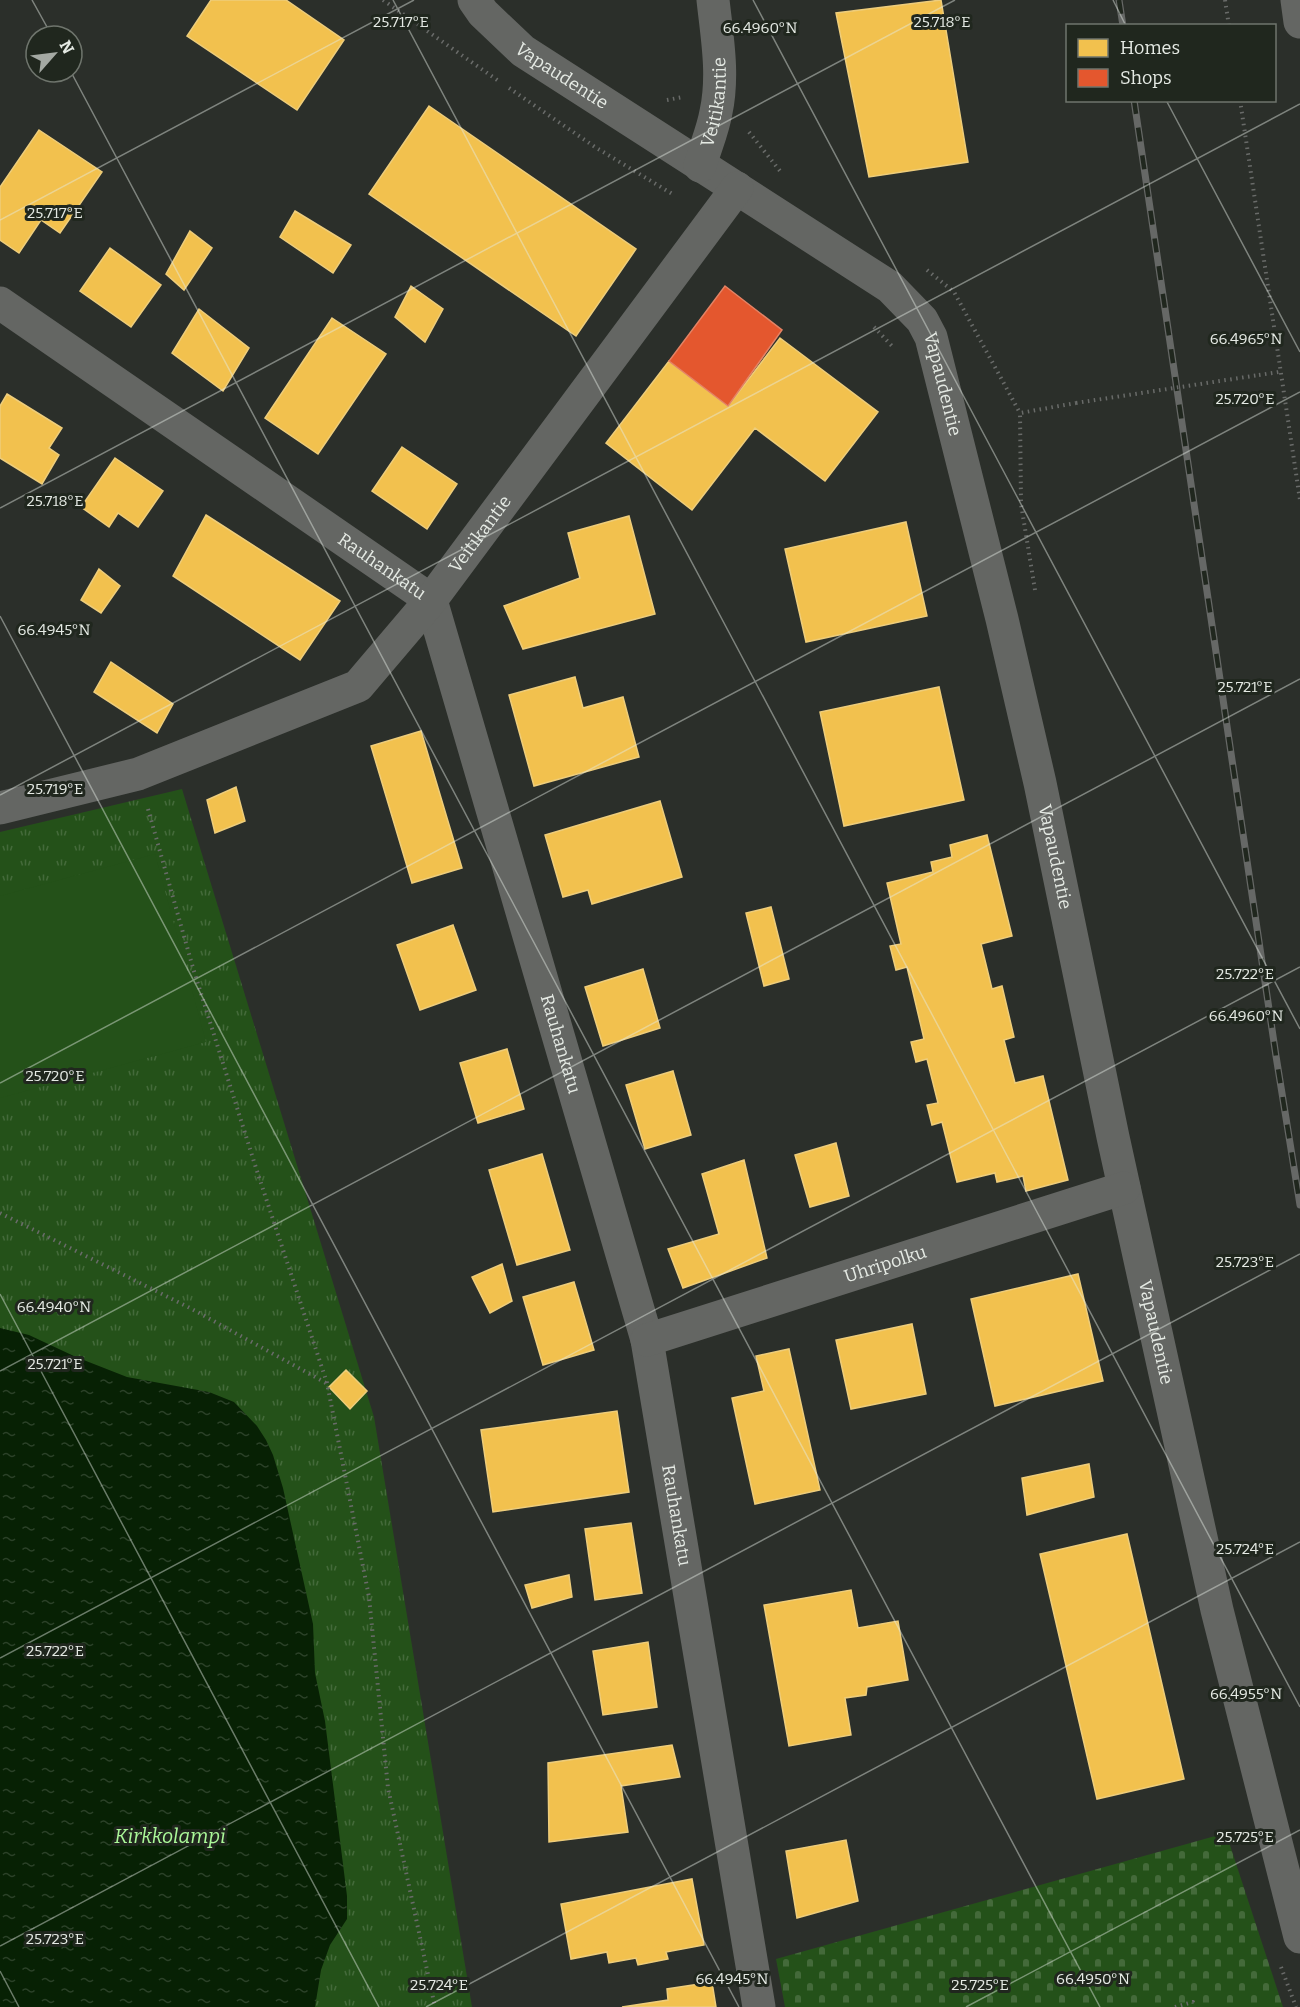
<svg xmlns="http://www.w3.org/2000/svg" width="1300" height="2007" font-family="Bitter,serif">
  <defs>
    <pattern id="cemetery-stones" width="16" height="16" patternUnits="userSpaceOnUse" patternTransform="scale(1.5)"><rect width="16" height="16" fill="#245119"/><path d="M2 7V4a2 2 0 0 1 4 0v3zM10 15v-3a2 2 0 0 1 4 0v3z" fill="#446a3a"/></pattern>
    <pattern id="park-tufts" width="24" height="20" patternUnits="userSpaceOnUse" patternTransform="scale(1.5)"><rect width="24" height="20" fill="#245119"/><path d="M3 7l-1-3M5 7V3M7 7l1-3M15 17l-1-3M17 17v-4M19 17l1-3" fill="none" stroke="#446a3a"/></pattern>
    <pattern id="water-ripples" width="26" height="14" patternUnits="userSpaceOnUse" patternTransform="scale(1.5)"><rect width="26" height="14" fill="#072104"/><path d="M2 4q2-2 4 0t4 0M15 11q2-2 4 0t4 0" fill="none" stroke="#2b4128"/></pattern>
  </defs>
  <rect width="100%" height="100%" fill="#2b2f2a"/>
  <!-- cemetery -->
  <path fill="url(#cemetery-stones)" d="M1226,1833l57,174h-498l-9,-48z"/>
  <!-- park -->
  <path fill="url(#park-tufts)" d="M182,789l192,628 98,590h-472v-1175z"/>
  <!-- garden -->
  <path fill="#245119" d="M155,854l51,188 -206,56v-202z"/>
  <!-- water -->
  <path fill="url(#water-ripples)" d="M0,1328l29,7 47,22 51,20 82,15 25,10 23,24 9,14 7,15 10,33 30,136 2,49 10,48 22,175v23l-17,26 -9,25 -6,37h-315z"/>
  <!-- homes -->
  <path fill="#f2c14e" stroke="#eecd7b" stroke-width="1.5" d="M211,0h75l58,40 -47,70 -110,-74z
    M941,0l27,162 -99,15 -33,-164z
    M429,106l207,143 -60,87 -207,-142z
    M39,130l63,42 -42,61 -19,-13 -22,33 -19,-13v-53z
    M295,211l56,34 -18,28 -53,-36z
    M190,231l22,17 -28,42 -18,-16z
    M110,248l51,37 -30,42 -51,-36z
    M411,286l32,23 -18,33 -30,-25z
    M199,309l50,39 -26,43 -51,-38z
    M332,318l54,36 -68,100 -53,-36z
    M780,338l98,74 -53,69 -70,-53 -63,82 -86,-67 63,-82 59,45z
    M7,394l55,34 -13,20 10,7 -17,29 -42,-26v-52z
    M402,447l55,37 -30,45 -55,-38z
    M115,458l48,33 -25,36 -20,-14 -9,14 -28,-20z
    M206,515l134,86 -40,59 -127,-84z
    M629,516l26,98 -132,35 -19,-43 76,-28 -12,-45z
    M906,522l21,94 -121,26 -21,-93z
    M99,569l21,17 -19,27 -20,-13z
    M111,662l62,42 -16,29 -63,-41z
    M575,677l8,31 40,-11 16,60 -105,29 -25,-91z
    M939,687l25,113 -120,26 -24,-114z
    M421,731l41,137 -50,15 -41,-137z
    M236,787l9,34 -30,12 -8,-33z
    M660,801l22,76 -90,27 -4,-14 -25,7 -18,-62z
    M987,835l25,101 -31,8 11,45 10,-3 12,51 -10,3 11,43 28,-7 25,104 -42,11 -3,-15 -26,6 -2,-9 -38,9 -15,-60 -10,3 -5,-20 11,-2 -11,-44 -11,3 -5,-20 13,-3 -17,-72 -11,3 -6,-24 11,-2 -14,-61 46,-11 -2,-10 21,-5 -2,-12z
    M771,907l18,72 -25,7 -18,-73z
    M453,925l23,65 -56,20 -23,-65z
    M643,969l17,59 -57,18 -18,-59z
    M507,1049l17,60 -46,14 -18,-60z
    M673,1071l18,64 -46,14 -19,-64z
    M836,1143l13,53 -39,11 -15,-52z
    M542,1154l28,96 -53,15 -28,-95z
    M744,1160l23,98 -84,30 -15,-39 51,-15 -17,-60z
    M502,1264l10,37 -22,12 -18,-36z
    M1078,1274l25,107 -108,25 -24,-107z
    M574,1282l20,68 -51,15 -20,-68z
    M912,1324l14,70 -75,15 -15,-69z
    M789,1349l31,141 -65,14 -23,-106 32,-7 -8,-35z
    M346,1370l21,21 -17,18 -21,-22z
    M617,1411l12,81 -136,20 -12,-82z
    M1089,1464l5,33 -67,18 -5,-37z
    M631,1523l11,70 -47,7 -10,-71z
    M1127,1534l57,245 -87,20 -57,-245z
    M569,1575l3,22 -40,11 -7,-23z
    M851,1590l7,38 40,-7 10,59 -41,7 -1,8 -21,3 6,37 -62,11 -25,-141z
    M648,1642l9,65 -54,8 -10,-64z
    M672,1745l8,32 -59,9 7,46 -79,10 -1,-79z
    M846,1840l12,61 -61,17 -11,-67z
    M692,1879l12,66 -38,7 2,7 -30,6 -2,-7 -27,5 -2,-11 -36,7 -10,-55z
    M712,1982l4,25h-94l46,-7 -1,-11z"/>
  <!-- shops -->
  <path fill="#e4572e" stroke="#e48365" stroke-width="1.5" d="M725,286l57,44 -54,76 -59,-45z"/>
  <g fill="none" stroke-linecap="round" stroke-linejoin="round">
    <!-- path -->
    <path stroke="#696b69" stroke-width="4" stroke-dasharray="1.5 4.5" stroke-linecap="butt" d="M383,0l117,82
      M1225,0l4,26
      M509,88l86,59 79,48
      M667,100l16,-3
      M1240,100l60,400
      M749,132l31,39
      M927,270l27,22 66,121
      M874,327l18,19
      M1259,375l20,-3
      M1035,590l-14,-86 -1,-91 56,-10
      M148,809l45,159 63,200 71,215 42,214 19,191 47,219
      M0,1213l190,95 136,75
      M1281,1967l15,40
      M1175,2007l18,-5 2,5"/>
    <!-- minor -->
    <g stroke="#646663" stroke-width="33">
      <path id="s1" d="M474,0l9,13 40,38 367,236 32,33 9,17 71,282 38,164 73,354 104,473 83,327"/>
      <path d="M1297,0l3,22"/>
      <path id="s2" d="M700,166c5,-18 13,-36 16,-54 8,-37 1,-75 -3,-112"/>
      <path id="s3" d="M0,303l431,297 216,740 112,667"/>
      <path id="s4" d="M0,808l138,-34 220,-88 73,-86 306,-412"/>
      <path id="s5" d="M647,1340l477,-152"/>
    </g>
    <!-- rail casing -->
    <g stroke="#666866" stroke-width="7">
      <path id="rail" d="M1119,0l4,26
        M1134,100l142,956 24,149"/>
    </g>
    <!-- rail -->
    <use href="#rail" stroke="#20271e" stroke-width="4.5" stroke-dasharray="14" stroke-linecap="butt"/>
    <!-- path-bridge -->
    <path stroke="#696b69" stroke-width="4" stroke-dasharray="1.5 4.5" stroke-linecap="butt" d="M1076,403l183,-28"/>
  </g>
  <!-- ticks -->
  <path fill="none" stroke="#e5eae4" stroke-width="1.5" stroke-opacity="0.45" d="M32,0l20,36M393,0l907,1707M753,0l547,1029M1113,0l13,26M71,72l1029,1935M1166,100l134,252M0,220l414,-220M0,508l955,-508M0,616l739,1391M0,795l1300,-691M0,1083l1300,-691M0,1294l379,713M0,1371l1300,-692M0,1658l1300,-691M0,1946l1300,-692M0,1971l19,36M426,2007l874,-465M966,2007l334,-177"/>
  <g text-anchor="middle" stroke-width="6" stroke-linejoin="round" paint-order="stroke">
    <!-- street labels -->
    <g font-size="18" fill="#e5eae4" stroke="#20271e">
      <text dy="6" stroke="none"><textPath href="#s1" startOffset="117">Vapaudentie</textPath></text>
      <text dy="6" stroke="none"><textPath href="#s2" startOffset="66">Veitikantie</textPath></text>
      <text dy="6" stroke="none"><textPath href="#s1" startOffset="621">Vapaudentie</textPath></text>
      <text dy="6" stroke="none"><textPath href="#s4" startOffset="574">Veitikantie</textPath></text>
      <text dy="6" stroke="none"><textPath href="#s3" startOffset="464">Rauhankatu</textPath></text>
      <text dy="6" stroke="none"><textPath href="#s1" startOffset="1107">Vapaudentie</textPath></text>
      <text dy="6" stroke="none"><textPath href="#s3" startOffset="986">Rauhankatu</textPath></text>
      <text dy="6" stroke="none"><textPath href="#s5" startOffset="250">Uhripolku</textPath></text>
      <text dy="6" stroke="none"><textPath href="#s1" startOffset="1593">Vapaudentie</textPath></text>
      <text dy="6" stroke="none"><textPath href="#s3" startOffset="1472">Rauhankatu</textPath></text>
    </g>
    <!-- water labels -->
    <g font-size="20" font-style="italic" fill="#abf999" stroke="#20271e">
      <text x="170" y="1843">Kirkkolampi</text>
    </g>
  </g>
  <g font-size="15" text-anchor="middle" fill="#e5eae4" stroke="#20271e" stroke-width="6" stroke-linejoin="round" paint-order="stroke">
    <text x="401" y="27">25.717°E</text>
    <text x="942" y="27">25.718°E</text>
    <text x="760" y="33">66.4960°N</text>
    <text x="55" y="218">25.717°E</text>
    <text x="1246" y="344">66.4965°N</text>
    <text x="1245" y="404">25.720°E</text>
    <text x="55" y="506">25.718°E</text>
    <text x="54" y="635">66.4945°N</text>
    <text x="1245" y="692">25.721°E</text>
    <text x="55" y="794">25.719°E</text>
    <text x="1245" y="979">25.722°E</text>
    <text x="1246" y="1021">66.4960°N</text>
    <text x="55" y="1081">25.720°E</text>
    <text x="1245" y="1267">25.723°E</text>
    <text x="54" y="1312">66.4940°N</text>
    <text x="55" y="1369">25.721°E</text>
    <text x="1245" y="1554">25.724°E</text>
    <text x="55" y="1656">25.722°E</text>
    <text x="1246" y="1699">66.4955°N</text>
    <text x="1245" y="1842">25.725°E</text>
    <text x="55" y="1944">25.723°E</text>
    <text x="732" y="1984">66.4945°N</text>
    <text x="1093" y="1984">66.4950°N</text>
    <text x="439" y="1990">25.724°E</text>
    <text x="980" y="1990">25.725°E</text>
  </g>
  <!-- legend -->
  <rect x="1066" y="24" width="210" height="78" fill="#20271e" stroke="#6f756d" stroke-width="1.5"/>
  <rect x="1078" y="39" width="30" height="18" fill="#f2c14e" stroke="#6f756d" stroke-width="1.5"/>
  <text x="1120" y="54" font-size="18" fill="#e5eae4">Homes</text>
  <rect x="1078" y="69" width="30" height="18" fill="#e4572e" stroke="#6f756d" stroke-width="1.5"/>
  <text x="1120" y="84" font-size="18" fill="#e5eae4">Shops</text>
  <!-- north arrow -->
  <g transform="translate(54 54) rotate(62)"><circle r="28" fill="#20271e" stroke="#6f756d" stroke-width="1.5"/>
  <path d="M0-4.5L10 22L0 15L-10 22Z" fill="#a4a9a3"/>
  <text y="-9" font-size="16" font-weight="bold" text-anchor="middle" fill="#e5eae4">N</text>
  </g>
</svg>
